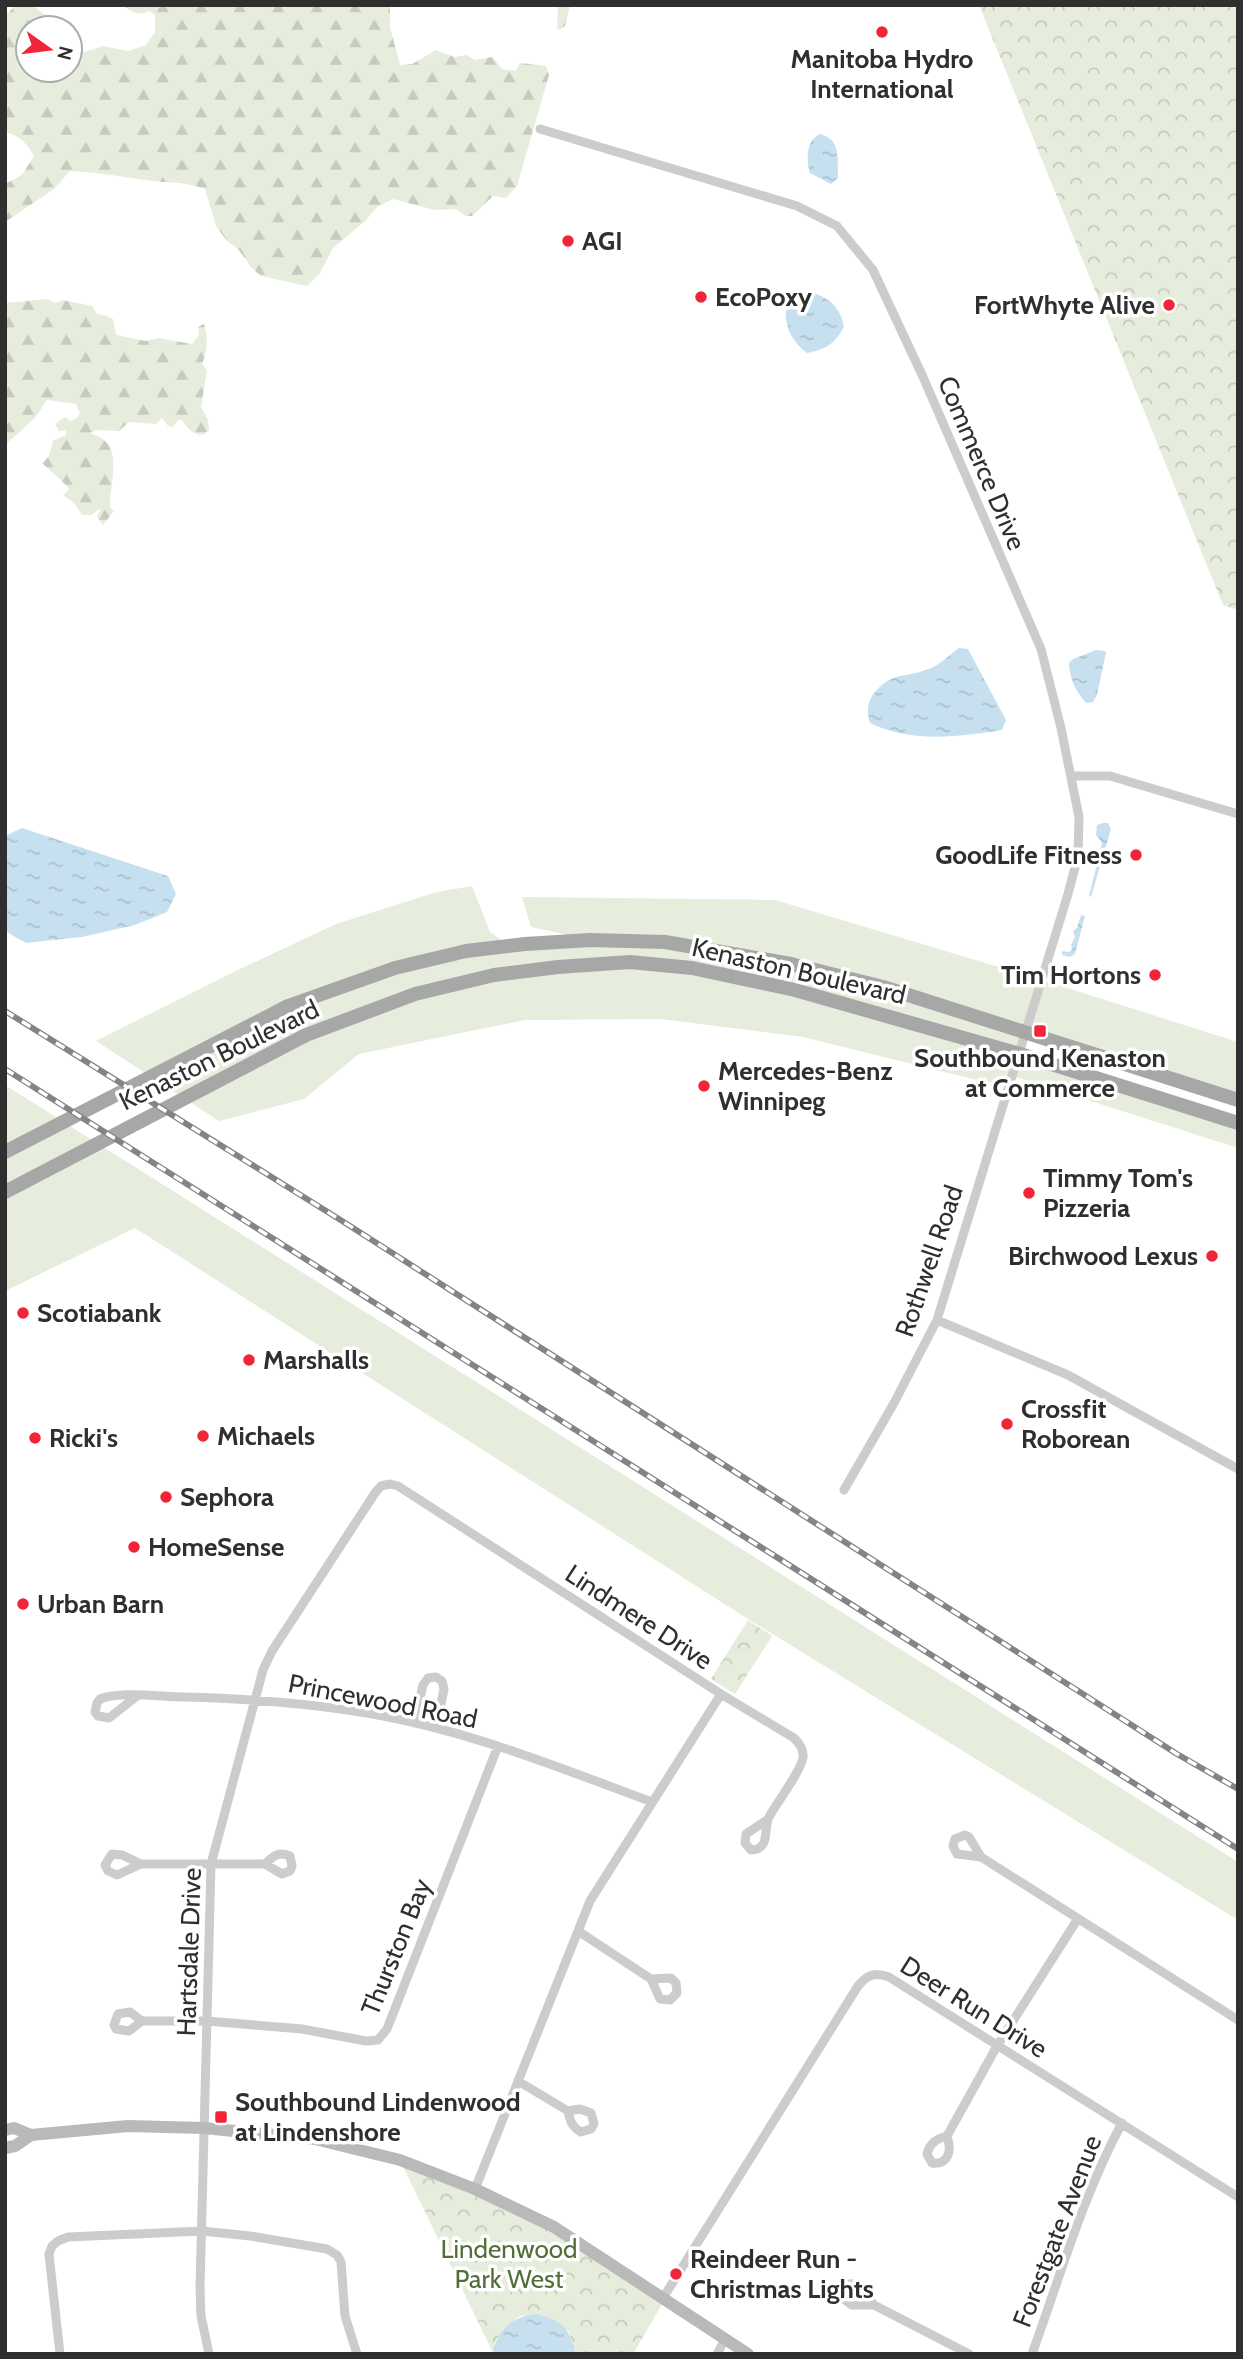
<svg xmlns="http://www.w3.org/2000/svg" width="1243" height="2359" viewBox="0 0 1243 2359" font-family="Cabin,sans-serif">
<defs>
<pattern id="forest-firs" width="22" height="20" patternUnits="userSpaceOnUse" patternTransform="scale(1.75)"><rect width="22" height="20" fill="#e6eddc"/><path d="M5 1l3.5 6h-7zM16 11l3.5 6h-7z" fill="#c6ccbd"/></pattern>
<pattern id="park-crowns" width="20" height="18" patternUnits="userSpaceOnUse" patternTransform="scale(1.75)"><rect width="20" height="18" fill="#e6eddc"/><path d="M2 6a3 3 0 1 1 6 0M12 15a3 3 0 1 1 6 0" fill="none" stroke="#c6ccbd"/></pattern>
<pattern id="water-ripples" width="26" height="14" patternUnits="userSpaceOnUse" patternTransform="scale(1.75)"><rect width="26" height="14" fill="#c7e0ef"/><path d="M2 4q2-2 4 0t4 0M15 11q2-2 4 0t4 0" fill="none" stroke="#abc0cd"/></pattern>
</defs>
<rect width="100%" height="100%" fill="#fff"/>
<path fill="#e6eddc" d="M472,886L490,932L510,946L586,939L531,927L522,897L775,900L1042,980L1238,1042V1100L1026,1034L1020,1053L1238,1124V1148L1013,1076L989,1083L803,1037L661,1019L525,1020L359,1054L304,1099L219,1121L96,1041L238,970L336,924L437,892Z
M5,1085L1238,1862V1920L748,1619L135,1228L5,1291Z"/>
<path fill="url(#forest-firs)" d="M122,5H390V27L400,65L412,64L436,50L454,57L466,55L475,60L492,57L502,69L516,71L520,63L546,66L549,75L517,186L506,198L493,196L472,216H466L456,209L435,210L393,199L377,207L366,220L333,248L320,273L307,286L261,276L252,268L238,249L227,241L216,226L205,189C188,183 180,183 163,182C131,179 102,172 70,171L54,189L5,222V184L22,175L34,156C28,144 19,135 5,132V16L14,7H35L51,20L55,28H28V70H70V49L81,53L103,46L128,51L146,45L155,32V15L149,11C138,17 132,11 122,5Z
M558,5H570L565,26L559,30L557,28Z
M48,299L55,303L63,300L92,306L97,314L104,315L113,319L116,335L145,341L159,338L192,344L199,335L198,327L204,324C208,338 208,350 202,364L207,370L201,407L208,420L209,430C198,441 188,429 182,420H178L173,427L168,426L162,418L156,424L129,422L119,431L97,430L90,433C94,435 101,437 105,441C121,455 109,488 110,507L114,511L103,525L97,517L101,508L91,515H82L75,504L63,495L69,490L67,486L42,463L49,456L53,441L66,435V431H59L55,424L65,417L70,421L77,418L80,413L76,404L47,400L35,418L5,445V303Z"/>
<path fill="url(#park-crowns)" d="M979,5H1238V610L1223,605Z
M748,1620L772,1636L735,1694L711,1679Z
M400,2160L554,2227L665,2299L633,2354H576L568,2330L523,2315C507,2323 496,2334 493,2353Z"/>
<path fill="url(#water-ripples)" d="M820,134C842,140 837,159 838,178L831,184L810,173C806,160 806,140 820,134Z
M797,291C820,290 841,304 844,327C834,345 826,349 807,353C788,339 781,318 789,296Z
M959,648L968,649L1006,720L1002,730C959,737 911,743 870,723C867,714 867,704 872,696C891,671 900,679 926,670C938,667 949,655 959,648Z
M1096,650L1105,651L1106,653L1097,695L1093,702L1087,703C1077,695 1069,677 1069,663L1073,659Z
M1103,823H1108L1111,829L1091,897L1089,896L1097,864V852L1100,851L1102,843L1096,835L1097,825Z
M22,828L168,876L176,894L167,912L135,925L82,937L26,943L5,931V836Z
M1081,915L1085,916L1075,954L1070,957L1062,955V951L1069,952L1072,949L1071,945L1075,937L1073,931L1077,928Z
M538,2314C566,2324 567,2325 576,2354H493C497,2329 514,2315 538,2314Z"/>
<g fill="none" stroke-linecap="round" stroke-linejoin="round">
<path stroke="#ccc" stroke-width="9" d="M540,129L797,206L837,226L873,270L923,377L1041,649L1061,728L1079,817L1078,856L1068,894L937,1320L894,1403L844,1490
M1071,776H1110L1238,814
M937,1320L1068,1375L1238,1469
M721,1694L794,1738C799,1743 804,1749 803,1757C802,1769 777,1803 770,1815C762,1828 772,1849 751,1850L745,1843L746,1834L767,1820
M137,1696L109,1718L98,1716L95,1712L97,1703L100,1699C119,1691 163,1697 184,1697C262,1699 340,1705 416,1723C497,1742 574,1773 652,1802
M415,1723L423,1685L428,1678L436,1677L442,1681L444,1689L436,1728
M981,1857L957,1854L953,1846L955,1839L965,1835L969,1837L981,1857L1238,2020
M141,1864L117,1875L108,1871L105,1865L112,1854L122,1855L141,1864H265L282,1874L290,1871L292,1866L290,1856C279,1851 273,1856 265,1864
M578,1931L651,1979L660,1999L670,2000L677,1993L676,1983L671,1978L651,1979
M142,2021L129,2031L116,2029L114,2025L118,2014L130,2012L142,2021H207L302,2029L366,2041L378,2040L387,2029L498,1746
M518,2081L568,2111L580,2109L591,2113L594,2124L591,2129L581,2132C572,2127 570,2121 568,2111
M947,2136C952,2150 949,2165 932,2163L927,2154C930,2143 936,2139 947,2136L997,2046L1077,1920
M663,2298L858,1986C868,1974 875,1972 889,1977L1238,2197
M874,2305L859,2284H849L843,2292L845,2300L852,2305H874L969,2354
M60,2354L49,2254L52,2246L58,2241L68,2237L202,2231L250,2236L327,2249L337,2255L341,2262L345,2316L357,2354
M209,2354L201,2316L200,2287L211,1864L263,1670L272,1651L375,1493L381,1486L390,1484L398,1486L721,1694L590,1901L475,2189
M717,2354L725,2339
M1032,2354C1060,2277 1083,2195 1122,2123"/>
<path stroke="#b9b9b9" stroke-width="12" d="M5,2130L14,2128L31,2135L128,2126L204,2128L315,2139L400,2160L475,2189L554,2227L748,2354
M5,2148L15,2146L31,2135"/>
<path stroke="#a7a7a7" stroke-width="14" d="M5,1152L288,1006L395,968L466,951L525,944L590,940L665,942L791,964L883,987L1238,1100
M5,1192L306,1035L415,994L494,975L558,967L630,962L692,968L795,990L1020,1054L1238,1123"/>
<g stroke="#848484" stroke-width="6">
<path id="rail" d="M5,1011L339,1219L1177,1754L1238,1789
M5,1069L1238,1849"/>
</g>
<use href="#rail" stroke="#fff" stroke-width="3.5" stroke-dasharray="10" stroke-linecap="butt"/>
</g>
<g fill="#f22538" stroke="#fff" stroke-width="2.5">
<circle cx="882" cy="32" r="7"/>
<circle cx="568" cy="241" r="7"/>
<circle cx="701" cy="297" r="7"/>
<circle cx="1169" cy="305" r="7"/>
<circle cx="1136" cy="855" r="7"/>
<circle cx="1155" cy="975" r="7"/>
<rect x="1033" y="1024" width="14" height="14" rx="3.5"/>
<circle cx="704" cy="1086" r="7"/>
<circle cx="1029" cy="1193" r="7"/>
<circle cx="1212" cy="1256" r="7"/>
<circle cx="23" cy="1313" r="7"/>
<circle cx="249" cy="1360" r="7"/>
<circle cx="1007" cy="1424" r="7"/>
<circle cx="203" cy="1436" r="7"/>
<circle cx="35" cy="1438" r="7"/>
<circle cx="166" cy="1497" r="7"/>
<circle cx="134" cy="1547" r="7"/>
<circle cx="23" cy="1604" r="7"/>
<rect x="214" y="2110" width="14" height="14" rx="3.5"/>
<circle cx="676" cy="2274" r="7"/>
</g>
<g text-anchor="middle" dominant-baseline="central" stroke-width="7" stroke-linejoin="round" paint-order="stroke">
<g font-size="26" font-weight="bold" fill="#2f2f2f" stroke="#fff" text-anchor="start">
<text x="882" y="59" text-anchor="middle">Manitoba Hydro<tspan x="882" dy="30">International</tspan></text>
<text x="582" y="241">AGI</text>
<text x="715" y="297">EcoPoxy</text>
<text x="1155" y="305" text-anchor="end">FortWhyte Alive</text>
<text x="1122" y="855" text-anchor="end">GoodLife Fitness</text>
<text x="1141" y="975" text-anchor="end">Tim Hortons</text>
<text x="1040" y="1058" text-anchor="middle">Southbound Kenaston<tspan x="1040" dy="30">at Commerce</tspan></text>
<text x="718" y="1071">Mercedes-Benz<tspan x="718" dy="30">Winnipeg</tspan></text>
<text x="1043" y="1178">Timmy Tom's<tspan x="1043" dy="30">Pizzeria</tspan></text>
<text x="1198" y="1256" text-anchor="end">Birchwood Lexus</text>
<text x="37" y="1313">Scotiabank</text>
<text x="263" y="1360">Marshalls</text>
<text x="1021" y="1409">Crossfit<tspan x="1021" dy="30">Roborean</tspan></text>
<text x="217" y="1436">Michaels</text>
<text x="49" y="1438">Ricki's</text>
<text x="180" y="1497">Sephora</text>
<text x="148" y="1547">HomeSense</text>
<text x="37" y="1604">Urban Barn</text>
<text x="235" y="2102">Southbound Lindenwood<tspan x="235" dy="30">at Lindenshore</tspan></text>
<text x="690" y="2259">Reindeer Run -<tspan x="690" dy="30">Christmas Lights</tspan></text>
</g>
<g font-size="26" fill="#2f2f2f" stroke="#fff">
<text transform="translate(982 463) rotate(67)">Commerce Drive</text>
<text transform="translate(799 971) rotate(13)">Kenaston Boulevard</text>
<text transform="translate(219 1055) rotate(-26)">Kenaston Boulevard</text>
<text transform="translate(929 1261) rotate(-71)">Rothwell Road</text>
<text transform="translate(639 1617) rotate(33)">Lindmere Drive</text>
<text transform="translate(383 1701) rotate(11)">Princewood Road</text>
<text transform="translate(396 1947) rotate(-68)">Thurston Bay</text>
<text transform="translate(189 1952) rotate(-88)">Hartsdale Drive</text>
<text transform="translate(974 2007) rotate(32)">Deer Run Drive</text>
<text transform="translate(1057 2231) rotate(-69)">Forestgate Avenue</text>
</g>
<g font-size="26" fill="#536f39" stroke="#fff">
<text x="509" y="2249">Lindenwood<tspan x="509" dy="30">Park West</tspan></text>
</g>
</g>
<rect width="1243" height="2359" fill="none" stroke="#2f2f2f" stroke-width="14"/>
<g transform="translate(49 49) rotate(104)"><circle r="33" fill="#ffffff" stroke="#acacac" stroke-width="2"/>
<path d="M0-5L12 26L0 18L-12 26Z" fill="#f22538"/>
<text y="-10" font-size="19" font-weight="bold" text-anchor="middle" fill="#2f2f2f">N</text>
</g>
</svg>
